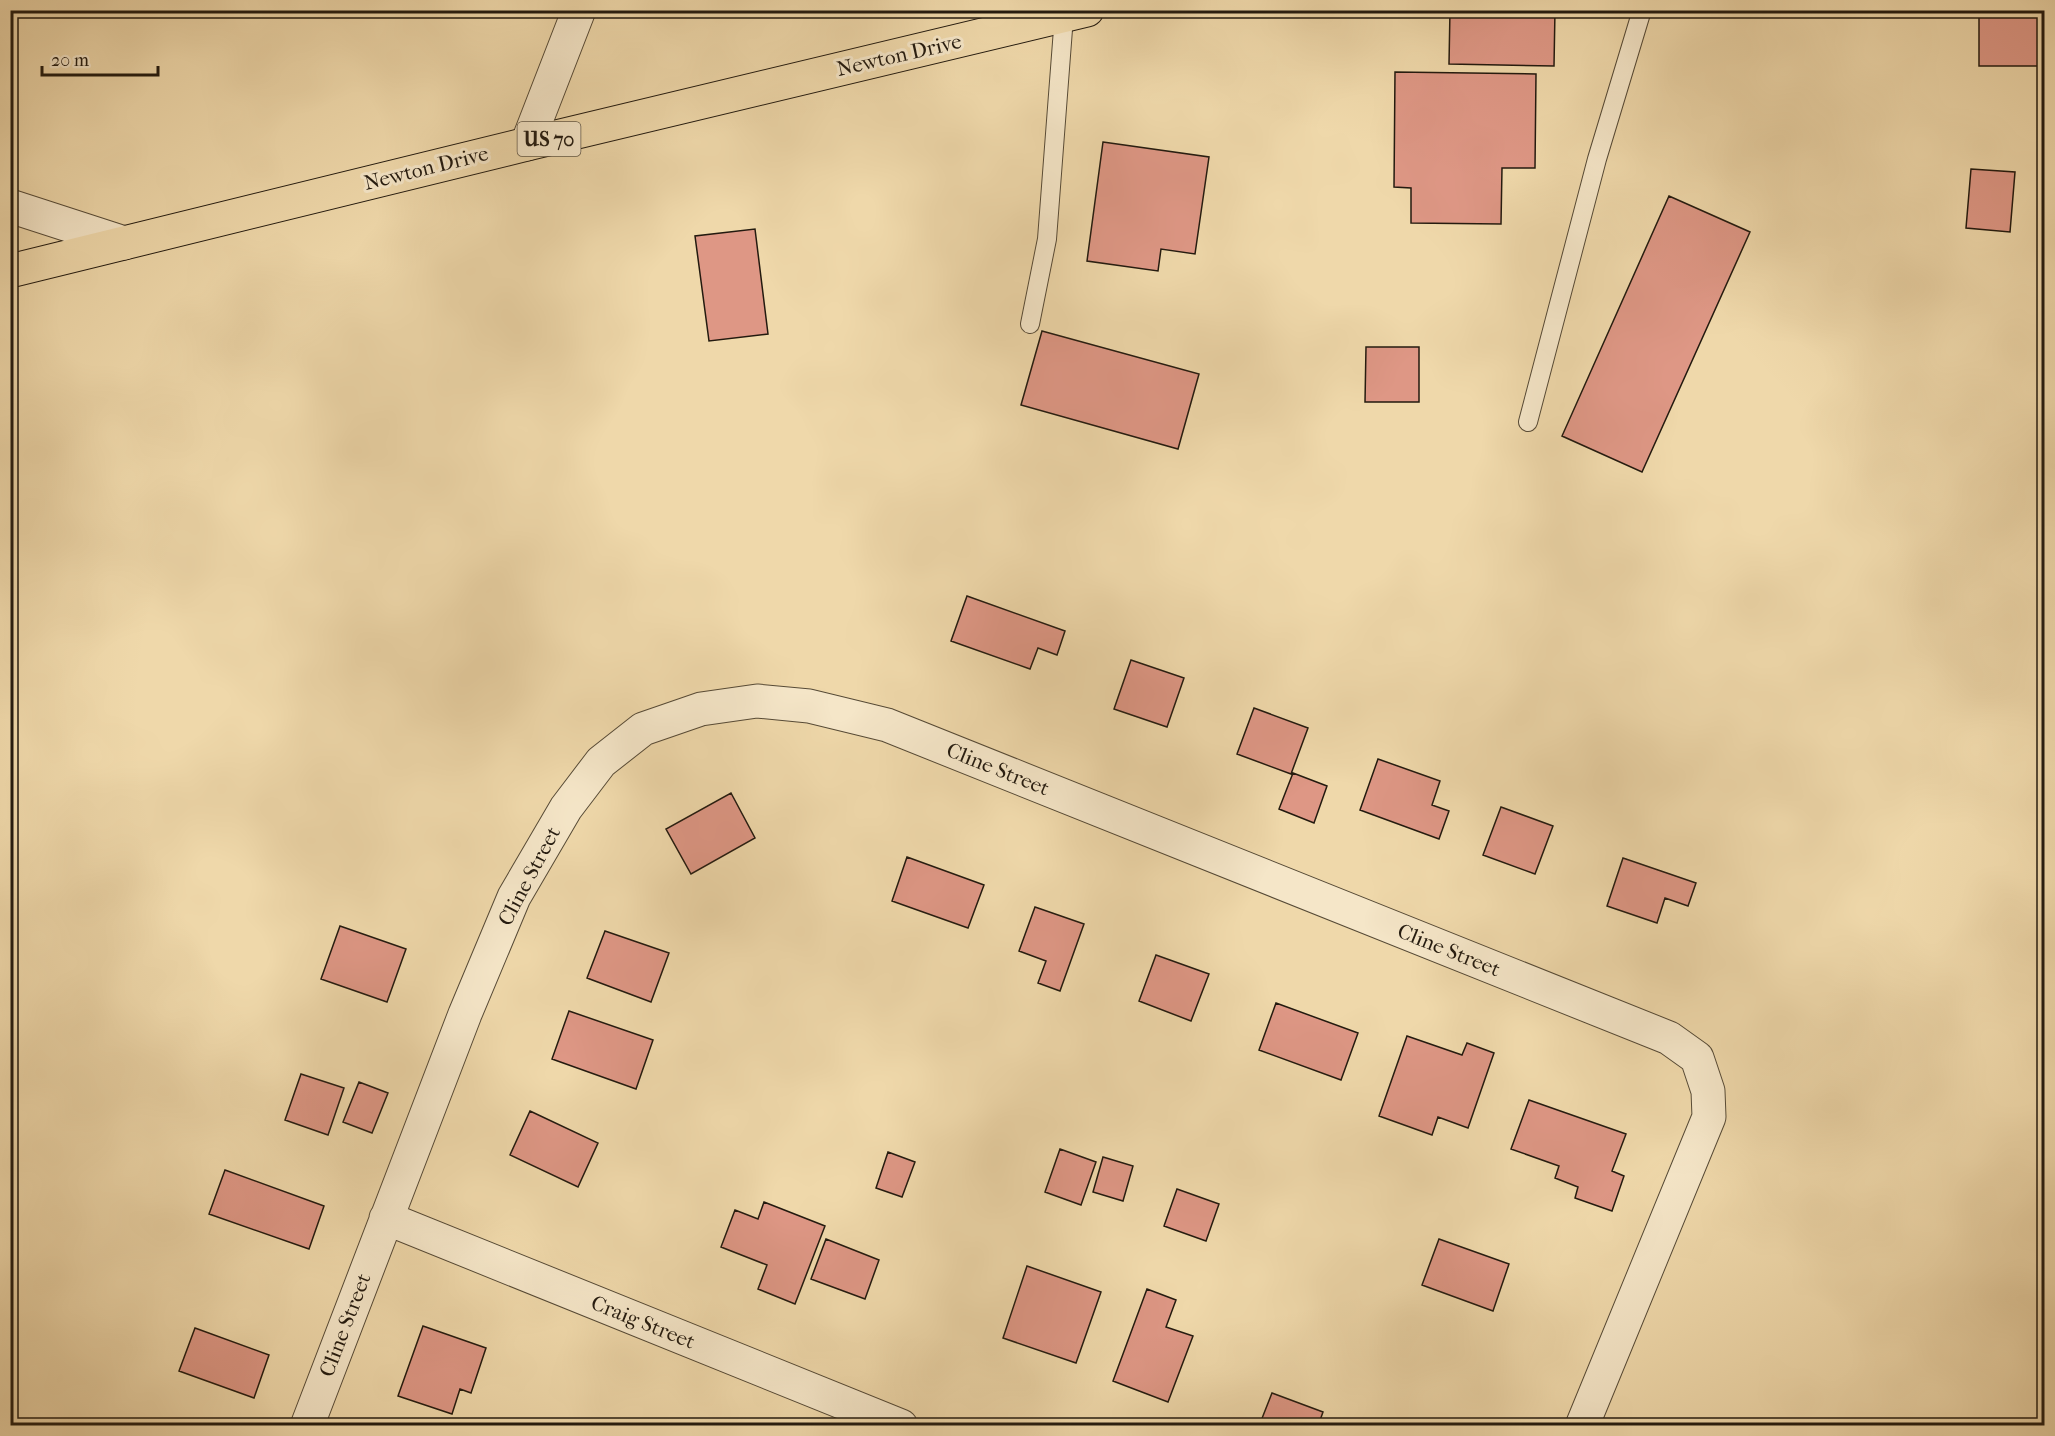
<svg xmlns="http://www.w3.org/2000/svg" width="2055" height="1436" viewBox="0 0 2055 1436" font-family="'IM FELL French Canon',serif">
<rect width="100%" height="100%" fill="#efd8aa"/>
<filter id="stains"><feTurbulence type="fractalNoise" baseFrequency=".00333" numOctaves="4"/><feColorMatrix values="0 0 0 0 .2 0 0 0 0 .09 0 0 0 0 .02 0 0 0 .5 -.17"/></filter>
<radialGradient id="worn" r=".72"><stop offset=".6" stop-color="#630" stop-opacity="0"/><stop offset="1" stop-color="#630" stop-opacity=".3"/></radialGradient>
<path fill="#de9785" stroke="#231a0f" stroke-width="1.5" d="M1450,10H1555L1554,66L1449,64Z
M1979,10H2042V66H1979Z
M1395,72L1536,74L1535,168H1502L1501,224L1411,223V188L1394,187Z
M1103,142L1209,157L1195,254L1161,249L1158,271L1087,261Z
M1971,169L2015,172L2010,232L1966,228Z
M1669,196L1750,232L1642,472L1562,436Z
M755,229L768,334L709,341L695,236Z
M1042,331L1199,374L1178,449L1021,405Z
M1366,347H1419V402H1365Z
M967,596L1065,631L1057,655L1038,648L1030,669L951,641Z
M1131,660L1184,678L1167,727L1114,709Z
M1254,708L1308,728L1291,774L1237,754Z
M1378,759L1440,781L1432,805L1449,811L1439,839L1360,810Z
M1293,773L1327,786L1314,823L1279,809Z
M731,793L755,838L691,874L666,829Z
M1501,807L1553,826L1535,874L1483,855Z
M907,857L984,885L968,928L892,901Z
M1623,858L1696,883L1688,906L1665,898L1657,923L1607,906Z
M1035,907L1084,924L1060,991L1038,983L1046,961L1019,951Z
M340,926L406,949L387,1002L321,979Z
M605,931L669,953L651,1002L587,978Z
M1156,955L1209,974L1191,1021L1139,1001Z
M1276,1003L1358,1033L1341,1080L1259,1050Z
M569,1011L653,1040L636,1089L552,1059Z
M1407,1036L1462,1055L1467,1043L1494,1053L1468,1128L1438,1117L1432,1135L1379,1116Z
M301,1074L344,1088L328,1135L285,1120Z
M359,1082L388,1093L372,1133L343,1122Z
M1529,1100L1626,1134L1612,1171L1624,1176L1612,1211L1575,1198L1578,1187L1555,1178L1559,1166L1511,1149Z
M530,1111L598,1143L578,1187L510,1155Z
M1060,1149L1096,1162L1081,1205L1045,1192Z
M888,1152L915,1162L902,1197L876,1188Z
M1103,1157L1133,1166L1123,1201L1093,1192Z
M225,1170L324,1206L309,1249L209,1214Z
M1177,1189L1219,1204L1206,1241L1164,1226Z
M764,1202L825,1226L795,1304L758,1289L767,1265L721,1247L735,1210L758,1219Z
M826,1239L879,1260L865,1299L811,1279Z
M1439,1239L1509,1264L1493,1311L1422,1285Z
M1027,1266L1101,1292L1076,1363L1003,1338Z
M1147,1289L1176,1300L1166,1327L1193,1336L1168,1402L1113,1381Z
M423,1326L486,1348L471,1393L460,1389L452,1414L398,1396Z
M195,1328L269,1355L254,1398L179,1371Z
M1272,1393L1323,1412L1318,1426H1259Z"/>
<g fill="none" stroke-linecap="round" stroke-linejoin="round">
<g stroke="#564a36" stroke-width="20">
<path id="lane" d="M1030,324L1047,239L1064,16
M1528,422L1597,159L1642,10"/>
</g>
<g stroke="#564a36" stroke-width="35">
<path id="street" d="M527,144L579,10
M10,206L124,243
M386,1218L901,1426
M307,1426L465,1014L514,897L566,808L601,762L643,729L701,709L757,701L809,706L887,725L1669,1038L1697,1058L1708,1091L1709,1117L1582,1426"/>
</g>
<g stroke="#231a0f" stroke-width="35">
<path id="primary" d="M10,271L527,144L1087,10"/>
</g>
<use href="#lane" stroke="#f5e6c8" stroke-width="18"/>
<use href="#street" stroke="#f5e6c8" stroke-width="33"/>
<use href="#primary" stroke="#efd8aa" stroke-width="33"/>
</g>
<g text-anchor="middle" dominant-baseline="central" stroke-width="6" stroke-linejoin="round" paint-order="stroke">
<rect fill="#f5e6c8" stroke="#625746" stroke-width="1.5" x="517.5" y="122" width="63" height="34" rx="4.5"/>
<g font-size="20" font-weight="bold" fill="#231a0f">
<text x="549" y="139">US 70</text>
</g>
<g font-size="21" fill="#231a0f" stroke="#f5e6c8">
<text transform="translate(899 55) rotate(-13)">Newton Drive</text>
<text transform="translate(426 168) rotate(-14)">Newton Drive</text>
<text transform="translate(998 769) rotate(22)">Cline Street</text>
<text transform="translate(529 876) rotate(-62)">Cline Street</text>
<text transform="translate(1449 950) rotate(22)">Cline Street</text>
<text transform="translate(643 1322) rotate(22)">Craig Street</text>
<text transform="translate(345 1325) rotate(-69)">Cline Street</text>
</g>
</g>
<rect width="2055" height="1436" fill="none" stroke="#efd8aa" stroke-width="36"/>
<rect x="12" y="12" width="2031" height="1412" fill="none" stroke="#231a0f" stroke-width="3"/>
<rect x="18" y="18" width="2019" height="1400" fill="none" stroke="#231a0f" stroke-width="1.5"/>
<path d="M42 66v9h116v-9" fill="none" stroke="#231a0f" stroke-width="3"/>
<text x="51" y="66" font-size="18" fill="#231a0f" stroke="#f5e6c8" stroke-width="4.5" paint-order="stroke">20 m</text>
<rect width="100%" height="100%" filter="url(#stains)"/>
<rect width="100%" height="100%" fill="url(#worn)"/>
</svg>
